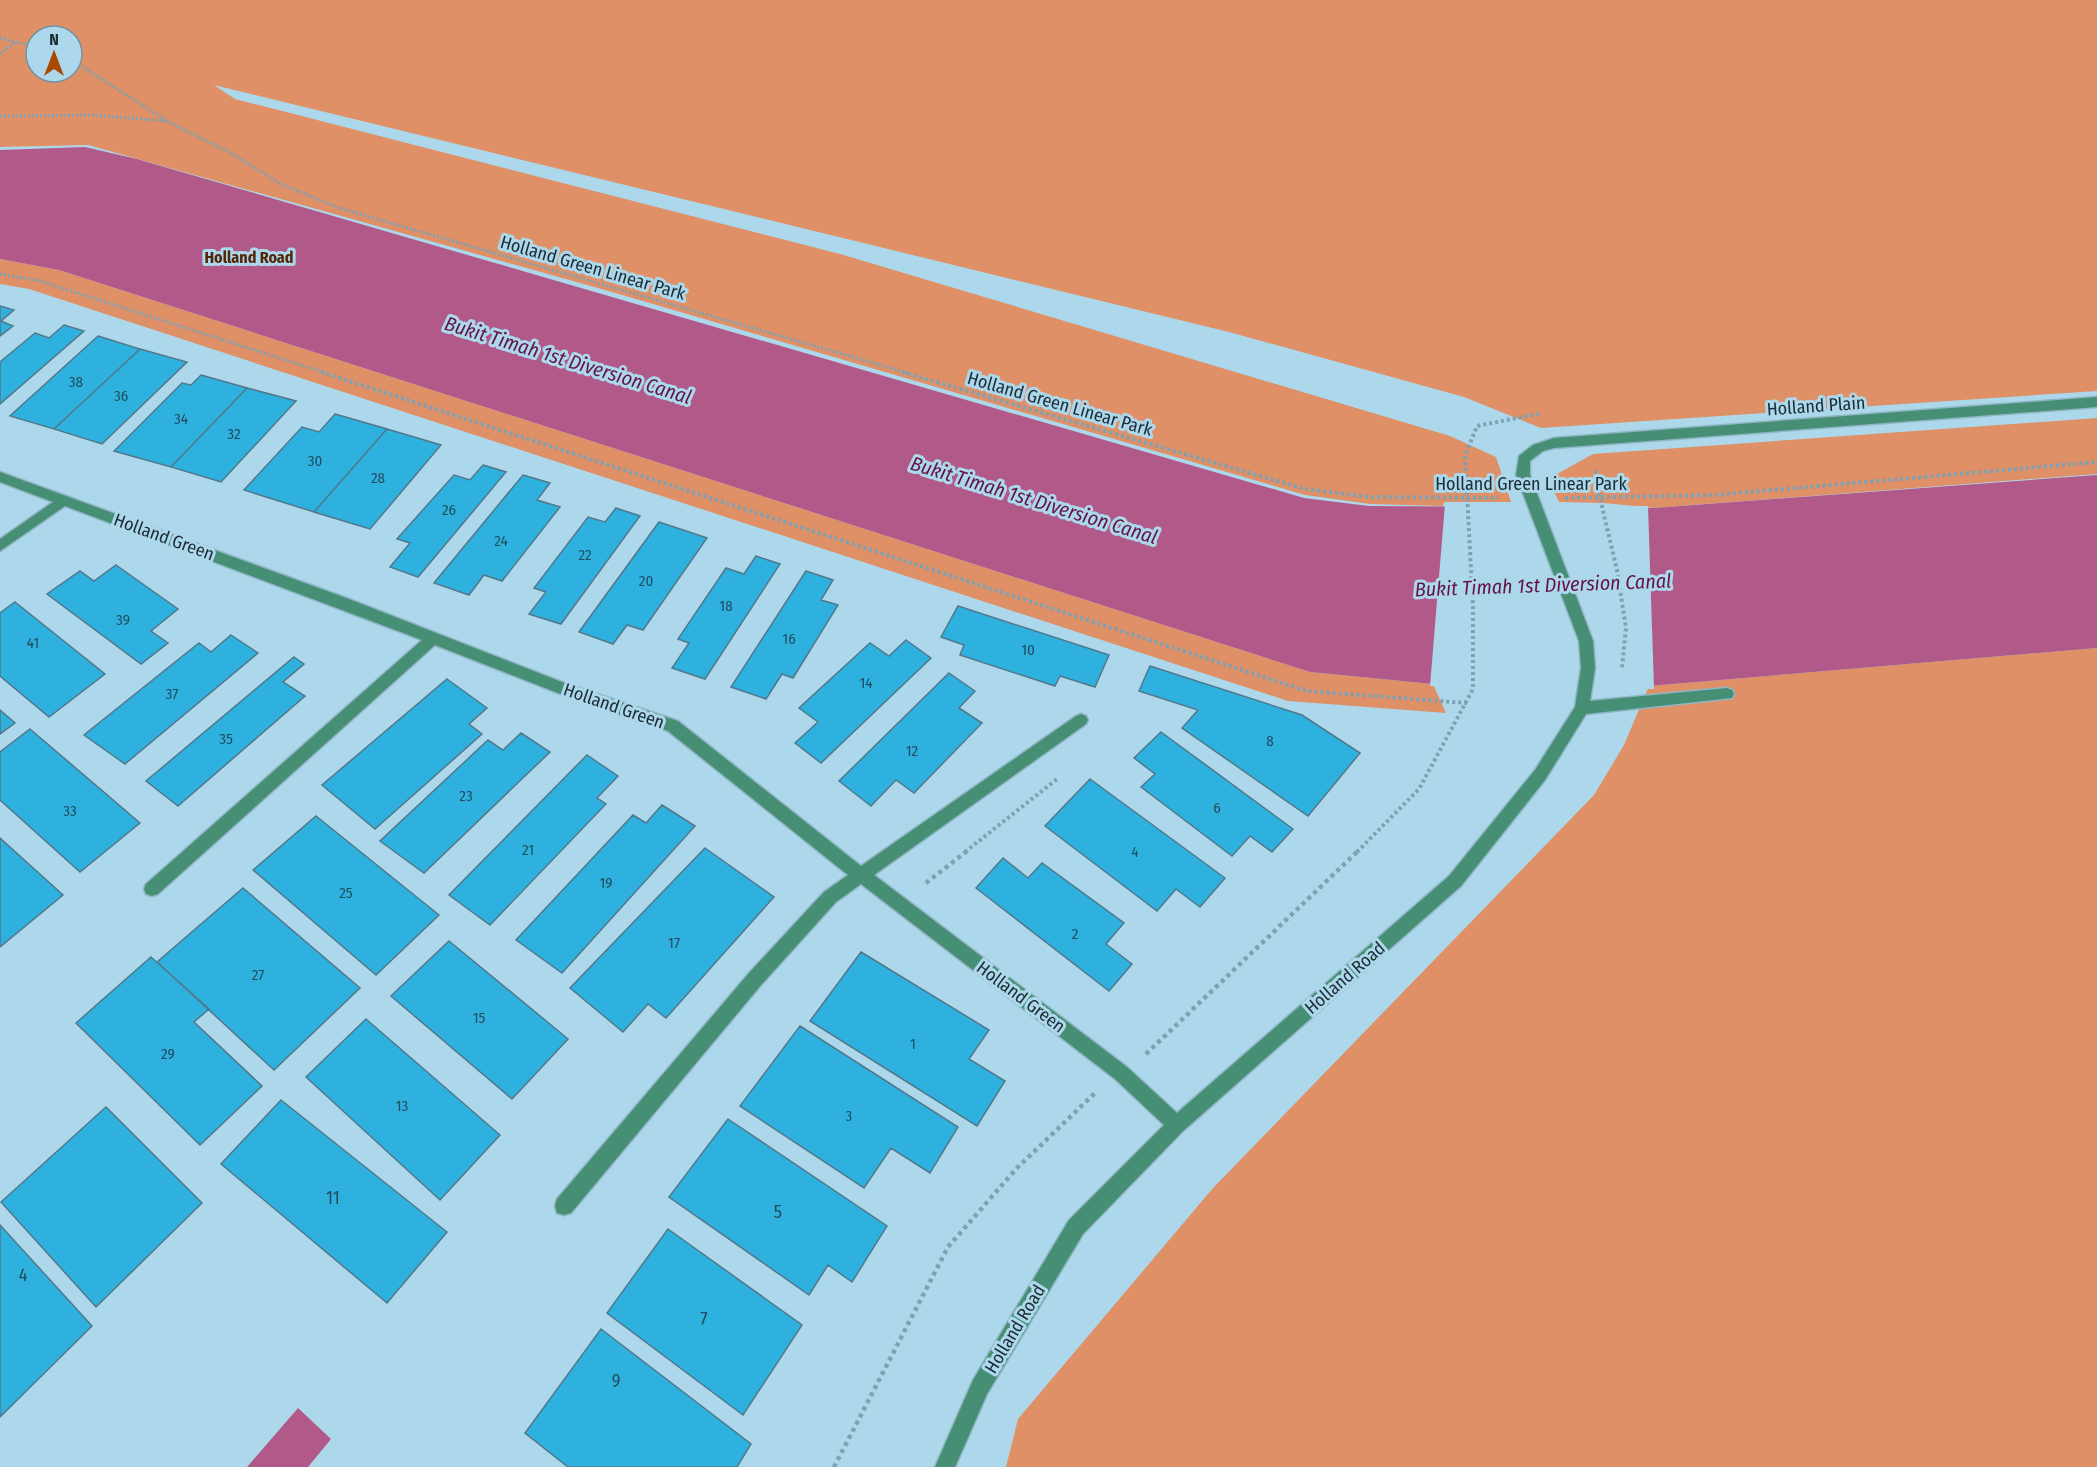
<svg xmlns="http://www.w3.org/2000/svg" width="2097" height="1467" viewBox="0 0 2097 1467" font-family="'Fira Sans Condensed',sans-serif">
<rect width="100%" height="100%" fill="#add8eb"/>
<path fill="#df9067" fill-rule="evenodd" d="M0,0H2097V391L1541,428L1464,397L1229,332L214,85L235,99L840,254L1450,436L1496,457L1511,502H1444L1443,506L1370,504L1305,495L612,292L88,145L0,147ZM36,36H72V72H36Z
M0,259L59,270L1310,672L1433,684L1446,713L1288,701L29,289L0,284Z
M2097,418V474L1654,508L1604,503L1559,502L1550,483L1557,474L1593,454Z
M2097,648V1467H1006L1018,1419L1213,1188L1594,795L1624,745L1649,686Z"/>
<path fill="#b15a89" d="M85,147L137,159L1304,498L1369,506L1654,508L2097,475V648L1649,686L1433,684L1310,672L59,270L0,259V150Z
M298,1408L331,1439L308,1467H247Z"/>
<path fill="#add8eb" d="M1445,504L1648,506L1654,689L1430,686Z"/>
<path fill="#2fb1e0" stroke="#51788a" stroke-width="1.5" d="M0,306L14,310L1,321L13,326L0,336Z
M64,325L84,331L0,404V362L35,333L49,338Z
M98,336L140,349L54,429L10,416Z
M140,349L187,362L102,444L54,429Z
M201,375L247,388L171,467L114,451L182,383L191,385Z
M247,388L296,401L221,482L171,467Z
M335,414L387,429L314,512L244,490L302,427L319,432Z
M387,429L441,445L370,529L314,512Z
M483,465L506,472L418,577L390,567L410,543L397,539L454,475L470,480Z
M523,475L550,483L537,500L560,507L502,581L484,575L469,595L434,583Z
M616,508L640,516L561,624L529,614L546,592L534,588L588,517L605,522Z
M659,522L707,538L643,630L627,625L613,644L579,632Z
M756,556L780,564L705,679L672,668L689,643L678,639L726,568L744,574Z
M116,565L178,609L151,631L168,643L141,664L47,594L80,571L94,581Z
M806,571L833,580L821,600L838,605L793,678L782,674L766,699L731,687Z
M15,602L105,674L49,717L0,676V613Z
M958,606L1109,655L1095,687L1060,676L1055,686L960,655L964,645L941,637Z
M231,635L258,653L125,764L84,735L199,643L211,652Z
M906,640L931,658L821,763L795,743L818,722L799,708L870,643L889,656Z
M294,657L304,664L283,682L305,696L178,806L146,781Z
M1150,666L1302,715L1360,753L1308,816L1182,728L1198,710L1139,691Z
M949,673L975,691L959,708L982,723L914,793L896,780L871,806L839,781Z
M447,679L487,708L469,724L482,734L375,829L322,785Z
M0,710L15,723L0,734Z
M30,729L140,823L80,872L0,800V752Z
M1161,732L1293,829L1272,852L1250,836L1232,856L1141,787L1155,774L1134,758Z
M521,733L550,752L424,873L380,841L488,740L503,750Z
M587,755L618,776L597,798L606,804L490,925L449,895Z
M1090,779L1225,878L1200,907L1176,889L1157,911L1045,826Z
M662,805L695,826L562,973L516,940L633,815L646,823Z
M316,816L439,915L376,975L253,870Z
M0,838L63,895L0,947Z
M705,848L774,897L666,1018L648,1004L623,1032L570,988Z
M1003,858L1028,878L1042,863L1124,923L1106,944L1132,964L1109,991L976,888Z
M243,888L360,988L274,1070L157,962Z
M449,941L568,1039L512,1099L391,996Z
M861,952L989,1030L969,1059L1005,1081L977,1126L810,1021Z
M151,957L209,1009L194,1022L262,1086L200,1145L76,1023Z
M366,1019L500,1135L440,1200L306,1077Z
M800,1026L958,1127L930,1173L891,1148L864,1188L740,1106Z
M281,1100L447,1232L387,1303L221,1164Z
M106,1107L202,1203L96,1307L1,1202Z
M728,1119L887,1226L852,1282L828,1265L809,1295L669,1197Z
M0,1225L92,1326L0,1417Z
M668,1229L802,1325L743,1415L607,1313Z
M601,1329L751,1444L737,1467H568L525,1433Z"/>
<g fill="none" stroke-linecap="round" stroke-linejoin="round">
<g stroke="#90b6c6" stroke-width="3">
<path id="minor" d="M2097,397V407L1554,448L1543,451L1530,461V475L1593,641L1595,668L1590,701L1727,688L1732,690L1734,694L1732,698L1586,714L1545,780L1461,886L1183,1131L1083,1234L987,1394L955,1467H935L973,1380L1069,1220L1164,1125L1115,1079L861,884L836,902L761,985L571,1213L564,1215L557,1213L555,1206L557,1199L749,973L824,892L848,875L668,731L558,693L435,645L158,894L152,896L146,894L144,889L146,884L422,640L65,506L0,551V539L53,502L0,482V472L349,599L567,684L678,721L861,866L1076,716L1081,714L1086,716L1088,720L1086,724L874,875L1127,1067L1177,1113L1449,876L1535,770L1575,707L1581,668L1579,641L1516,475L1519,456L1533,445L1554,438Z"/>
</g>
<path stroke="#7fa1b1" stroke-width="3" stroke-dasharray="2 2" stroke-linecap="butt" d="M0,38L36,47
M0,54L15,42
M72,60L167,121L231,153L281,184L339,208L908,373
M0,116L92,115L167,121
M0,274L40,281L326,373"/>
<path stroke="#7fa1b1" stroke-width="4" stroke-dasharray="3 3" stroke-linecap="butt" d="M321,372L1307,691L1467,703
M902,372L1305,489L1370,497L1498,498
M1597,472L1594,473L1617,570L1626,628L1622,668
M1565,498L1714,495L2097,462
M965,852L1057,779
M1357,852L1419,789L1473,689V607L1465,456L1477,426L1542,413"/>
<path stroke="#7fa1b1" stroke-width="4.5" stroke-dasharray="4 4" stroke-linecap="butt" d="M926,883L967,851
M1146,1054L1358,851
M834,1467L948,1247L1016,1169L1095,1093"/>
<use href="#minor" fill="#468f75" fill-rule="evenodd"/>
</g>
<g text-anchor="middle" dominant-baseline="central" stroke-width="6" stroke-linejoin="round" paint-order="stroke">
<g font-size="15" fill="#214d5f">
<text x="76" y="382">38</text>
<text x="121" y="396">36</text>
<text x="181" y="419">34</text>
<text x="234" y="434">32</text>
<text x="315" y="461">30</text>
<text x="378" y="478">28</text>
<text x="449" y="510">26</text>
<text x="501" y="541">24</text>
<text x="585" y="555">22</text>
<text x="646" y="581">20</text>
<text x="726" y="606">18</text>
<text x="123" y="620">39</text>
<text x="789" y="639">16</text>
<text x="33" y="643">41</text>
<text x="1028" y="650">10</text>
<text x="866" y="683">14</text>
<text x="172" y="694">37</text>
<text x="226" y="739">35</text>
<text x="1270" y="741">8</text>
<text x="912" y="751">12</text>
<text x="466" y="796">23</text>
<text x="1217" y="808">6</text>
<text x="70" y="811">33</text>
<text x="528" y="850">21</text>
<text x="1135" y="852">4</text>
<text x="606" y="883">19</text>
<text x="346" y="893">25</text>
<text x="1075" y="934">2</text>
<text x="674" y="943">17</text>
<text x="258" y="975">27</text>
<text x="479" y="1018">15</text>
<text x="913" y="1044">1</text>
<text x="168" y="1054">29</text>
<text x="402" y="1106">13</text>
<text x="849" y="1116">3</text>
</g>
<g font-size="16" font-weight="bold" fill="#532407" stroke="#add8eb">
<text x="249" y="257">Holland Road</text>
</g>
<g font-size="18" fill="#1c2c34" stroke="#add8eb">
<text transform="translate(593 268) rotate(16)">Holland Green Linear Park</text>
<text transform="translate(1060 404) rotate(16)">Holland Green Linear Park</text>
<text transform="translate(1816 406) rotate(-4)">Holland Plain</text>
<text x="1531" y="484">Holland Green Linear Park</text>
<text transform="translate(164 537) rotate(20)">Holland Green</text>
<text transform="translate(614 706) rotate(19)">Holland Green</text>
<text transform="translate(1345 978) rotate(-41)">Holland Road</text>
<text transform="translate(1021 997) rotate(37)">Holland Green</text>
<text transform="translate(1015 1329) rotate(-59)">Holland Road</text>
</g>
<g font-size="18" fill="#214d5f">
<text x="333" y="1198">11</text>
<text x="778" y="1212">5</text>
<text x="23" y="1275">4</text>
<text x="704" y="1319">7</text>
<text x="616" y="1381">9</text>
</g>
<g font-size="20" font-style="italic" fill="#641345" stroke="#add8eb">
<text transform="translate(568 360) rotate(17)">Bukit Timah 1st Diversion Canal</text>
<text transform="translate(1034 500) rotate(17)">Bukit Timah 1st Diversion Canal</text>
<text transform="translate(1543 585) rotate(-2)">Bukit Timah 1st Diversion Canal</text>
</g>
</g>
<g transform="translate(54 54)"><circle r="28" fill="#add8eb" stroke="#7393a2" stroke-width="1.5"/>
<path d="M0-4.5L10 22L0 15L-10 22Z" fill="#a94900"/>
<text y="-9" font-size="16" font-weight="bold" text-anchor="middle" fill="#1c2c34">N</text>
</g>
</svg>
